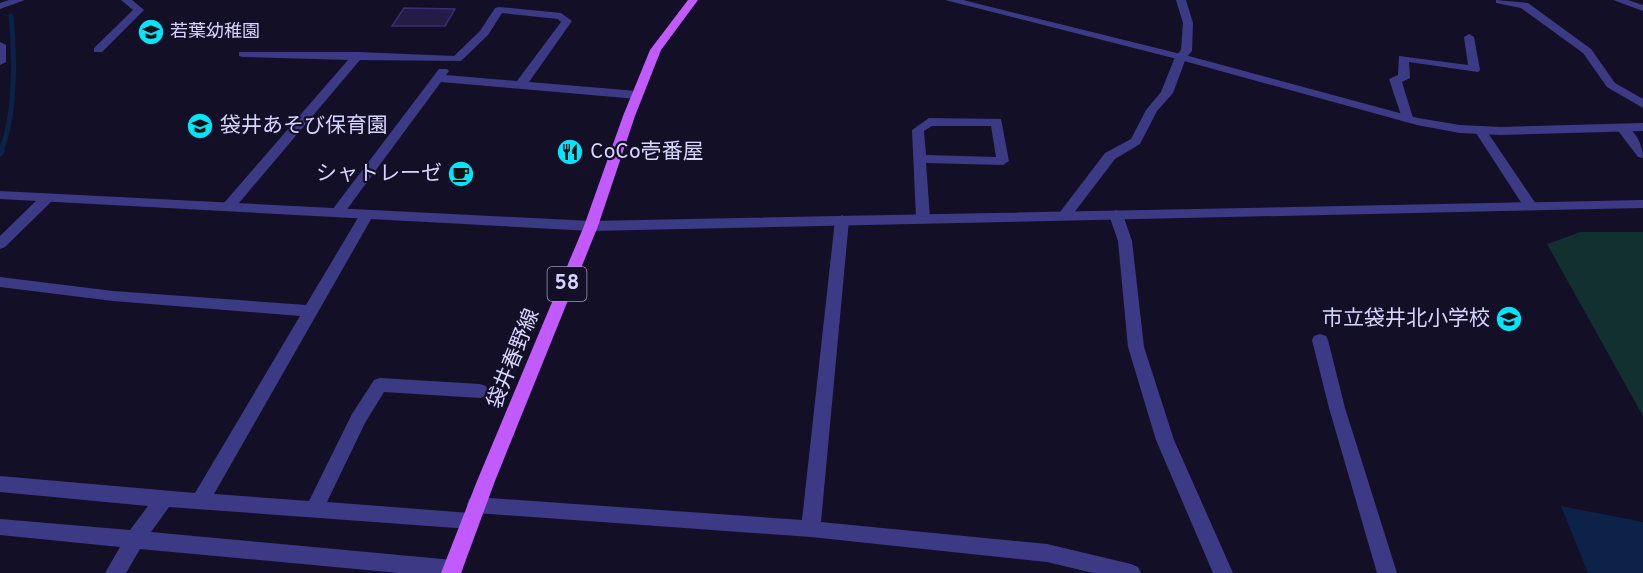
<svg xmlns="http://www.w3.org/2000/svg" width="1643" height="573" viewBox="0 0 1643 573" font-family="Overpass,'Noto Sans JP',sans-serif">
<rect width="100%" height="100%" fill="#130f26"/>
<path fill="#12302f" d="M1581,232H1643V416L1547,244Z"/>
<path fill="#0c2248" d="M1561,506L1643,522V573H1588Z"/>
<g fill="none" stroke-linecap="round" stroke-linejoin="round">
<path stroke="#0c2248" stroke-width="5" d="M0,152C16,120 15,52 11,16"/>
<path stroke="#0c2248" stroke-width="7" d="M0,153L1,151"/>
</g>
<path fill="#241b47" stroke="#3b2d73" stroke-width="1.5" d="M404,8L455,9L445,26H392Z"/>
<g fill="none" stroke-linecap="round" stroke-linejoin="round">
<path fill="#3d3a85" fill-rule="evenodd" d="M121,0H132L144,10L102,52H94V48L133,10Z
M1176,0H1186L1193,23L1192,51L1186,58L1173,93L1157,111L1140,144L1115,159L1070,218H1060L1058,215L1060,212L1105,153L1131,139L1146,110L1161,92L1175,57L1181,50L1183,23Z
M1496,0L1528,3L1591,49L1615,83L1643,99V108L1607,87L1583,53L1521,8L1496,3Z
M1613,0H1628L1643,5V11Z
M499,7L561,13L572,21L529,82L637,91L643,95L637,99L441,82L342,216H332L330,213L332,210L439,69H447L449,71L446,75L517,81L561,22L558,19L502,13L488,35L461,61L360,60L233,210H223L221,207L223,204L348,60L243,57L239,56V52H358L454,56L480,31L495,8Z
M1469,34L1474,37L1480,70L1478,72L1409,62L1410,78L1402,82L1413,118L1407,122L1403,121L1389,79L1398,75L1399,56L1468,65L1464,37Z
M0,42L6,45V62L0,65Z
M929,118L1001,119L1009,161L1003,165L926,163L930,218L923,223L916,218L912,130ZM932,126H991L996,157L926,155L924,131Z
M1622,124C1635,129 1643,145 1643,158L1638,157L1616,128Z
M1480,126L1484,127L1536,204L1538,207L1536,210H1526L1474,130Z
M47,194L52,195L54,198L52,201L5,247L0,249V236L42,195Z
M367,210L374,214L214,494L309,501L352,414L374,380L380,378L480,384L486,386L488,391L486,396L480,398L384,392L365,423L327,502L470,513L477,515L479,521L477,527L470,529L169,507L151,532L453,560L460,563L463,569L461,573H399L140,549L126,573H105L120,547L0,535V519L130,530L148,506L0,492V476L195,493L300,316L113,301L0,287V277L113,291L306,305L362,211Z
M1116,210L1123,215L1132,241L1144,347L1174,440L1233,573H1213L1156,440L1128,347L1118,241L1109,215Z
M842,215L849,220L821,522L1047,544L1131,564L1138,567L1141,573H1093L1047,562L811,537L476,513L469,511L467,505L469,499L476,497L802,520L835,220Z
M1320,334L1326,336L1328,340L1345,408L1397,573H1377L1329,408L1312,340L1314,336Z"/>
<path fill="#3d3a85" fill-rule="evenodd" d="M9,0H25L0,9V3Z
M945,0H963L1185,55L1418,118L1460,125L1501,127L1643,123V131L1501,135L1460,133L1417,125L1177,59Z
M0,191L591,221L1643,200V208L591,231L0,199Z"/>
<path fill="#c25bff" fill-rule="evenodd" d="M688,0H698L661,50L635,116L598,226L495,481L461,573H441L477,481L584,226L623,116L650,50Z"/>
</g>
<defs>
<g id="school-disc" transform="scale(1.35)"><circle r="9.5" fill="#00e5ff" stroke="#130f26"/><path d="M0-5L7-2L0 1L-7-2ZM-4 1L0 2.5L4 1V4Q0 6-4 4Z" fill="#111"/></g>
<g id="restaurant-disc" transform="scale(1.35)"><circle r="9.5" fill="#00e5ff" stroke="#130f26"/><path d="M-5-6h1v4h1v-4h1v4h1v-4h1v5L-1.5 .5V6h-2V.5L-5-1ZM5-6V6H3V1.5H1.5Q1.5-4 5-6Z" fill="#111"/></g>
<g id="cafe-disc" transform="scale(1.35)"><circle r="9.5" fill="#00e5ff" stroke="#130f26"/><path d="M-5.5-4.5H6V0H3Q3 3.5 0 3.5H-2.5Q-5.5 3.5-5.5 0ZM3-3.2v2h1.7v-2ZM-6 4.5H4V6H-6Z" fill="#111"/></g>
</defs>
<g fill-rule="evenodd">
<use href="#school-disc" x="151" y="32"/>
<use href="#school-disc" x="200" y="126"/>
<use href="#restaurant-disc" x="570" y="152"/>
<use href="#cafe-disc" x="461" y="174"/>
<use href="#school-disc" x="1509" y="319"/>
</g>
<g text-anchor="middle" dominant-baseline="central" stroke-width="4.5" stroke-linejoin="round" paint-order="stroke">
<g font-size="18" fill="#d9d4ff" stroke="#130f26" text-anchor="start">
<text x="170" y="32">若葉幼稚園</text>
</g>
<rect fill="#130f26" stroke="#9e99be" stroke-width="1.5" x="547.5" y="267" width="39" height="34" rx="4.5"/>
<g font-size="20" font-weight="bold" fill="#d9d4ff">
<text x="567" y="284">58</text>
</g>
<g font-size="21" fill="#d9d4ff" stroke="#130f26" text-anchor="start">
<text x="220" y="126">袋井あそび保育園</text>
<text x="590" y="152">CoCo壱番屋</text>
<text x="442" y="174" text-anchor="end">シャトレーゼ</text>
<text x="1490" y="319" text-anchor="end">市立袋井北小学校</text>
</g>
<g font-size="21" fill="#d9d4ff" stroke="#130f26">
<text transform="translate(514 359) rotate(-68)">袋井春野線</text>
</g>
</g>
</svg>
